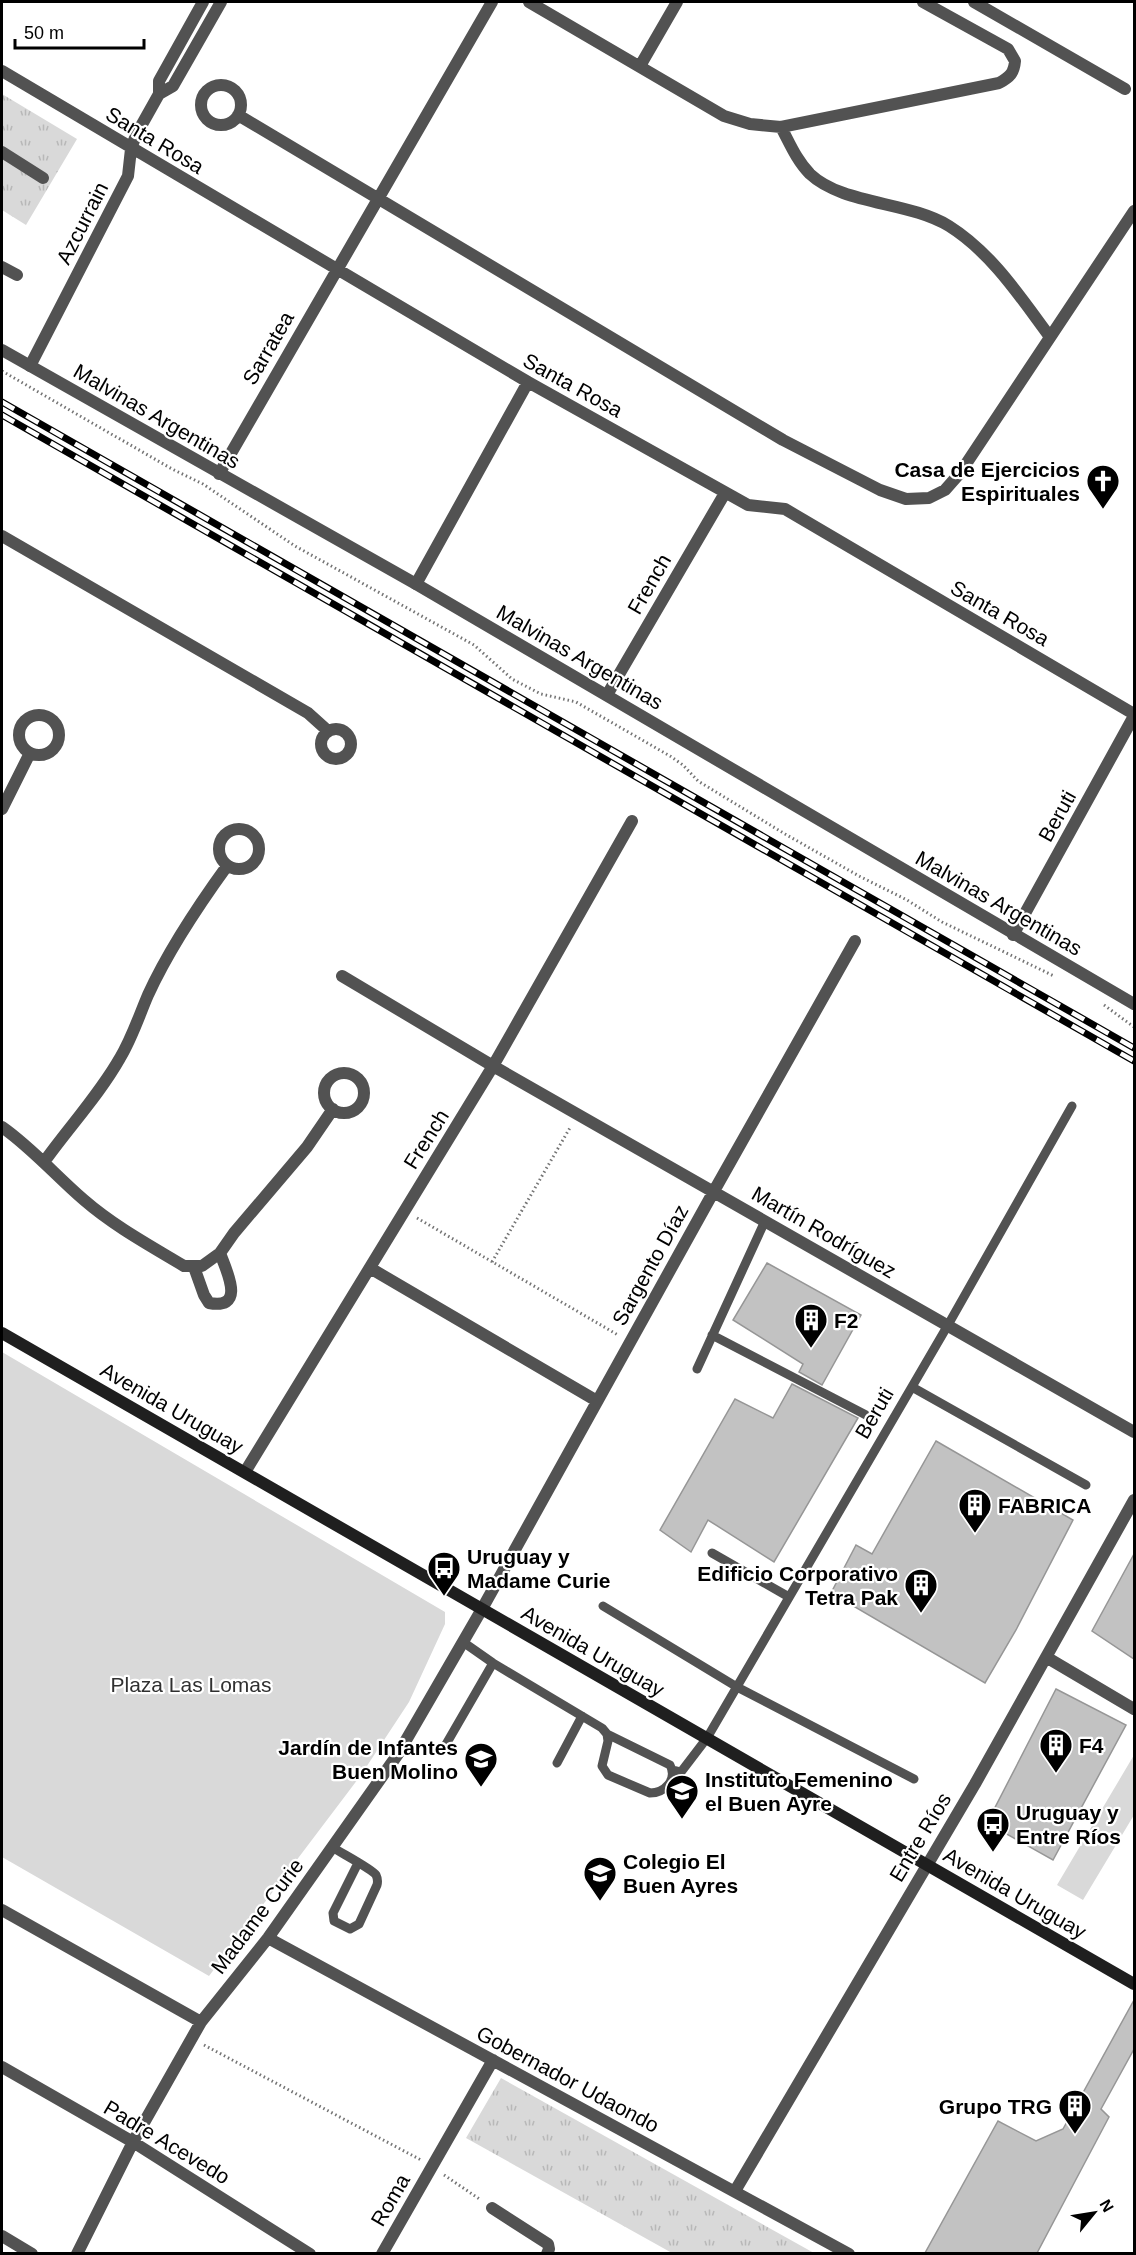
<svg xmlns="http://www.w3.org/2000/svg" width="1136" height="2255" viewBox="0 0 1136 2255" font-family="Arial,sans-serif">
<defs>
<pattern id="grass-tufts" width="24" height="20" patternUnits="userSpaceOnUse" patternTransform="scale(1.5)"><rect width="24" height="20" fill="#d9d9d9"/><path d="M3 7l-1-3M5 7V3M7 7l1-3M15 17l-1-3M17 17v-4M19 17l1-3" fill="none" stroke="#b8b8b8"/></pattern>
</defs>
<rect width="100%" height="100%" fill="#fff"/>
<path fill="url(#grass-tufts)" d="M2,94L77,139L26,225L2,210Z
M501,2078L814,2253H672L466,2138Z"/>
<path fill="#d9d9d9" d="M2,1352L445,1612V1624L409,1702L361,1775L209,1976L2,1857Z
M1134,1755V1815L1083,1900L1057,1885Z"/>
<path fill="#c2c2c2" stroke="#969696" stroke-width="1.5" d="M767,1263L861,1315L822,1385L799,1372L803,1364L733,1320Z
M792,1384L858,1418L774,1562L708,1520L691,1552L660,1530L735,1399L773,1418Z
M936,1441L1073,1520L1016,1630L985,1683L831,1593L856,1545L872,1554Z
M1134,1554V1659L1092,1631Z
M1056,1689L1126,1725L1053,1860L987,1823Z
M1134,2000V2049L1101,2109L1109,2117L1037,2253H925L998,2121L1036,2141L1063,2129Z"/>
<g fill="none" stroke-linecap="round" stroke-linejoin="round">
<path stroke="#747474" stroke-width="3" stroke-dasharray="1.5 3" stroke-linecap="butt" d="M2,371L172,469L203,484L295,546L474,645L512,679L541,694L576,702L670,756L683,765L698,781L785,834L859,876L907,900L942,922L1054,976
M1104,1005L1134,1027
M417,1218L618,1335
M492,1262L571,1126
M204,2045L421,2160
M444,2175L481,2200"/>
<path stroke="#525252" stroke-width="9" d="M712,1335L866,1415
M697,1369L765,1221
M912,1387L1086,1485
M712,1553L789,1597
M603,1606L737,1687L914,1779
M463,1642L493,1663L602,1728L607,1734L670,1765C678,1780 664,1793 650,1793L608,1775L602,1766L608,1741L607,1734
M445,1746L493,1663
M557,1763L582,1716
M673,1770L681,1772L707,1738L948,1325L1072,1106
M332,1847C341,1853 372,1869 376,1875C378,1879 378,1881 377,1885L359,1924L350,1929L334,1921L333,1913L358,1863"/>
<path stroke="#525252" stroke-width="12" d="M203,2L159,81V94L173,86L221,2
M529,2L724,116L750,124L781,127L999,83C1010,77 1014,73 1015,61L1008,49L923,2
M974,2L1125,89
M640,66L677,2
M2,71L528,382L748,505L785,509L1134,714
M201 105a20 20 0 1 1 40 0a20 20 0 1 1-40 0Z
M238,115L783,440L880,490L906,499L929,498L945,490L960,473L1134,211
M781,127C790,144 797,161 810,174C843,205 908,201 949,226C992,253 1021,298 1050,337
M2,152L43,178
M2,267L17,275
M30,366L128,176L131,149L136,135L159,94
M219,474L492,2
M2,536L308,713L328,731
M416,584L528,382
M607,695L725,493
M19 735a20 20 0 1 1 40 0a20 20 0 1 1-40 0Z
M321 744a15 15 0 1 1 30 0a15 15 0 1 1-30 0Z
M2,809L30,753
M219 849a20 20 0 1 1 40 0a20 20 0 1 1-40 0Z
M1013,935L1134,716
M342,976L493,1066L1134,1432
M324 1093a20 20 0 1 1 40 0a20 20 0 1 1-40 0Z
M2,1127C32,1148 56,1176 84,1200C114,1226 149,1245 184,1266H202L220,1253L234,1233L307,1147L333,1109
M44,1162C69,1127 99,1095 120,1058C132,1038 139,1016 148,995C169,949 198,906 227,866
M194,1267L204,1295L209,1303C247,1310 226,1270 220,1253
M370,1268L597,1401
M245,1472L493,1066L632,821
M1046,1657L1134,1709
M2,1910L201,2022
M268,1938L849,2254
M2,2067L133,2142L310,2254
M735,2191L975,1784L1134,1500
M492,2208L548,2244L549,2249L547,2254
M2,2236L32,2254
M77,2254L133,2142L201,2022L268,1938L398,1754L482,1609L714,1191L855,941
M382,2254L493,2060"/>
<path stroke="#525252" stroke-width="12" d="M2,350L416,584L1134,1004"/>
<path stroke="#1f1f1f" stroke-width="12" d="M2,1333L1134,1984"/>
<g stroke="#000" stroke-width="7">
<path id="rail" d="M2,402L1134,1048
M2,415L1134,1061"/>
</g>
<use href="#rail" stroke="#fff" stroke-width="4.5" stroke-dasharray="14" stroke-linecap="butt"/>
</g>
<defs>
<g id="church-pin" transform="scale(1.725)"><path d="M0 17L-7.5 6A9.5 9.5 0 1 1 7.5 6Z" fill="#000" stroke="#fff"/><path d="M-1.2-6h2.4v3.5h3.3v2.4h-3.3V6h-2.4V-.1h-3.3v-2.4h3.3Z" fill="#fff"/></g>
<g id="building-pin" transform="scale(1.725)"><path d="M0 17L-7.5 6A9.5 9.5 0 1 1 7.5 6Z" fill="#000" stroke="#fff"/><path d="M-4-6H4V6H1V3H-1V6H-4ZM-2.5-4.3h1.7v1.8h-1.7ZM.8-4.3h1.7v1.8H.8ZM-2.5-1h1.7V.8h-1.7ZM.8-1h1.7V.8H.8Z" fill="#fff"/></g>
<g id="bus-pin" transform="scale(1.725)"><path d="M0 17L-7.5 6A9.5 9.5 0 1 1 7.5 6Z" fill="#000" stroke="#fff"/><path d="M-5-6H5V4H4V6H2V4H-2V6H-4V4H-5ZM-3.5-4V0h7V-4ZM-3.5 1.2v1.5H-2V1.2ZM2 1.2v1.5H3.5V1.2Z" fill="#fff"/></g>
<g id="school-pin" transform="scale(1.725)"><path d="M0 17L-7.5 6A9.5 9.5 0 1 1 7.5 6Z" fill="#000" stroke="#fff"/><path d="M0-5L7-2L0 1L-7-2ZM-4 1L0 2.5L4 1V4Q0 6-4 4Z" fill="#fff"/></g>
</defs>
<g fill-rule="evenodd">
<use href="#church-pin" x="1103" y="481"/>
<use href="#building-pin" x="811" y="1320"/>
<use href="#building-pin" x="975" y="1505"/>
<use href="#bus-pin" x="444" y="1568"/>
<use href="#building-pin" x="921" y="1585"/>
<use href="#building-pin" x="1056" y="1745"/>
<use href="#school-pin" x="481" y="1759"/>
<use href="#school-pin" x="682" y="1791"/>
<use href="#bus-pin" x="993" y="1824"/>
<use href="#school-pin" x="600" y="1873"/>
<use href="#building-pin" x="1075" y="2106"/>
</g>
<g text-anchor="middle" dominant-baseline="central" stroke-width="4.5" stroke-linejoin="round" paint-order="stroke">
<g font-size="21" fill="#000" stroke="#fff">
<text transform="translate(155 140) rotate(31)">Santa Rosa</text>
<text transform="translate(82 223) rotate(-63)">Azcurrain</text>
<text transform="translate(268 348) rotate(-60)">Sarratea</text>
<text transform="translate(573 385) rotate(29)">Santa Rosa</text>
<text transform="translate(157 416) rotate(30)">Malvinas Argentinas</text>
<text transform="translate(649 584) rotate(-60)">French</text>
<text transform="translate(1000 613) rotate(30)">Santa Rosa</text>
<text transform="translate(580 657) rotate(30)">Malvinas Argentinas</text>
<text transform="translate(1057 816) rotate(-61)">Beruti</text>
<text transform="translate(999 903) rotate(30)">Malvinas Argentinas</text>
<text transform="translate(426 1139) rotate(-58)">French</text>
<text transform="translate(824 1232) rotate(30)">Martín Rodríguez</text>
<text transform="translate(650 1265) rotate(-61)">Sargento Díaz</text>
<text transform="translate(172 1408) rotate(30)">Avenida Uruguay</text>
<text transform="translate(874 1413) rotate(-60)">Beruti</text>
<text transform="translate(593 1651) rotate(30)">Avenida Uruguay</text>
<text transform="translate(920 1837) rotate(-59)">Entre Ríos</text>
<text transform="translate(1015 1893) rotate(30)">Avenida Uruguay</text>
<text transform="translate(257 1916) rotate(-53)">Madame Curie</text>
<text transform="translate(568 2079) rotate(28)">Gobernador Udaondo</text>
<text transform="translate(167 2142) rotate(31)">Padre Acevedo</text>
<text transform="translate(390 2200) rotate(-60)">Roma</text>
</g>
<g font-size="21" font-weight="bold" fill="#000" stroke="#fff" text-anchor="start">
<text x="1080" y="469" text-anchor="end">Casa de Ejercicios<tspan x="1080" dy="24">Espirituales</tspan></text>
<text x="834" y="1320">F2</text>
<text x="998" y="1505">FABRICA</text>
<text x="467" y="1556">Uruguay y<tspan x="467" dy="24">Madame Curie</tspan></text>
<text x="898" y="1573" text-anchor="end">Edificio Corporativo<tspan x="898" dy="24">Tetra Pak</tspan></text>
<text x="1079" y="1745">F4</text>
<text x="458" y="1747" text-anchor="end">Jardín de Infantes<tspan x="458" dy="24">Buen Molino</tspan></text>
<text x="705" y="1779">Instituto Femenino<tspan x="705" dy="24">el Buen Ayre</tspan></text>
<text x="1016" y="1812">Uruguay y<tspan x="1016" dy="24">Entre Ríos</tspan></text>
<text x="623" y="1861">Colegio El<tspan x="623" dy="24">Buen Ayres</tspan></text>
<text x="1052" y="2106" text-anchor="end">Grupo TRG</text>
</g>
<g font-size="21" fill="#303030" stroke="#fff">
<text x="191" y="1684">Plaza Las Lomas</text>
</g>
</g>
<rect width="1136" height="2255" fill="none" stroke="#000000" stroke-width="6"/>
<g transform="translate(1094 2213) rotate(60)" stroke="#ffffff" stroke-width="4.5" paint-order="stroke">
<path d="M0-4.5L10 22L0 15L-10 22Z" fill="#000000"/>
<text y="-9" font-size="16" font-weight="bold" text-anchor="middle" fill="#000000">N</text>
</g>
<path d="M15 39v9h129v-9" fill="none" stroke="#000000" stroke-width="3"/>
<text x="24" y="39" font-size="18" fill="#000000" stroke="#ffffff" stroke-width="4.5" paint-order="stroke">50 m</text>
</svg>
